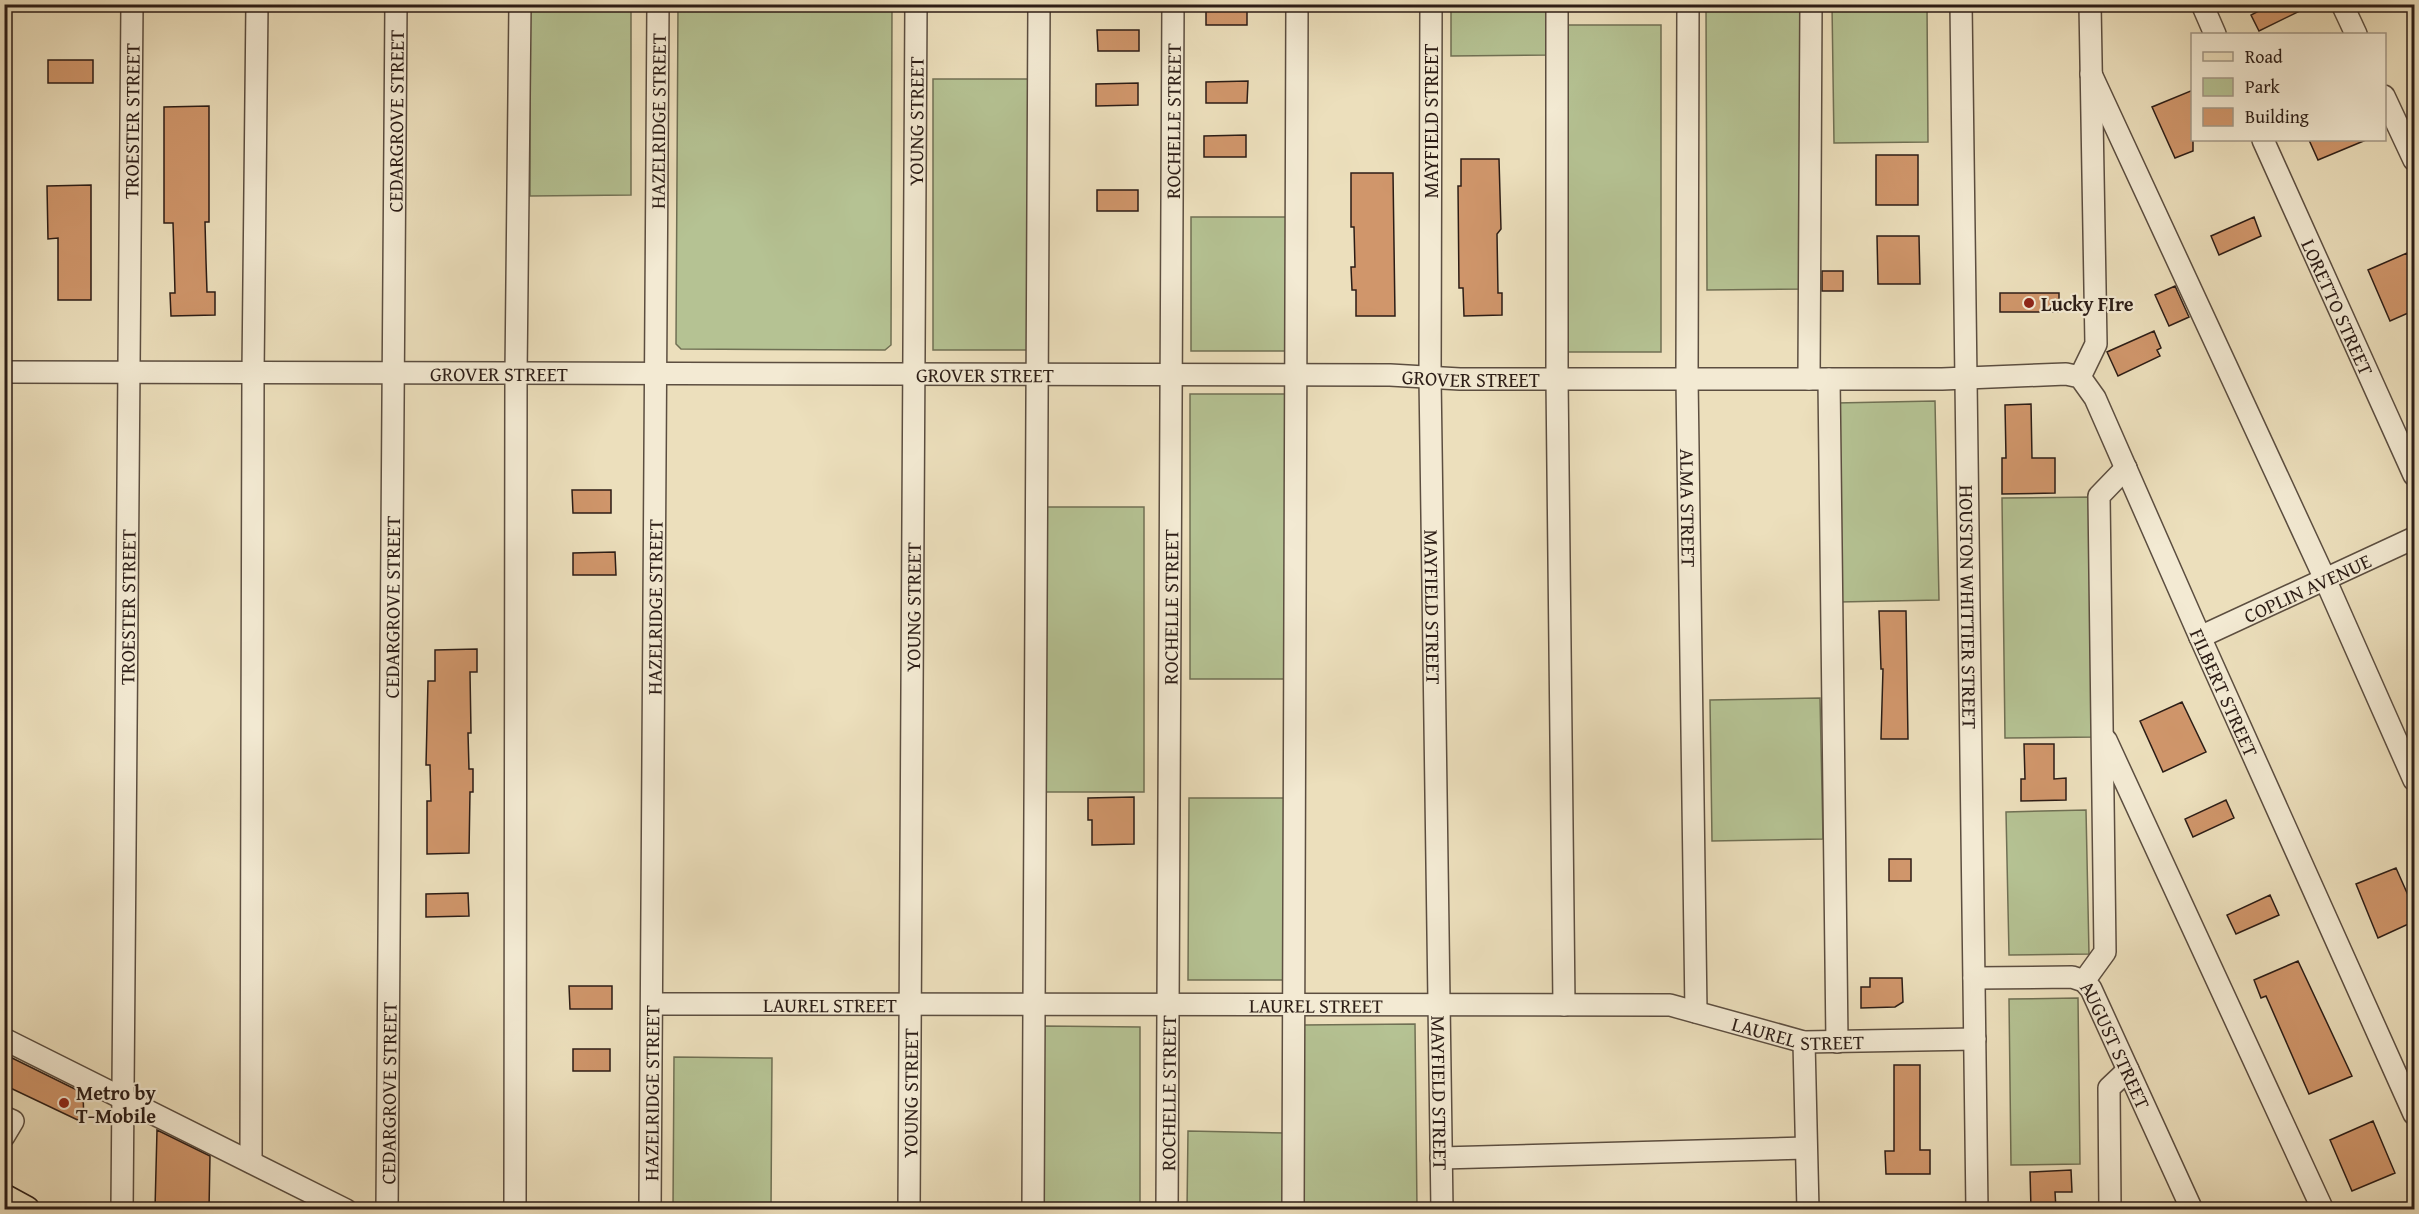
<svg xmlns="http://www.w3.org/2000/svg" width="2419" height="1214" viewBox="0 0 2419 1214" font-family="'Gentium Book Plus',serif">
<rect width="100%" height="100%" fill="#ecdfbc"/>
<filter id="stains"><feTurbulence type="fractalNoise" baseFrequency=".00333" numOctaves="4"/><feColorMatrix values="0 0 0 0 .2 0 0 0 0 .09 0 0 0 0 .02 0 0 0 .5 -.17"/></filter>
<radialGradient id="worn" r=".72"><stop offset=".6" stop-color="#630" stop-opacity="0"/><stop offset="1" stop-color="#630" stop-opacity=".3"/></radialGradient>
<path fill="#b5c293" stroke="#707054" stroke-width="1.5" d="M530,5H631V195L530,196Z
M678,5H892L891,345L885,350L681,349L676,344Z
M1451,5H1548V55L1451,56Z
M1706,5H1802L1803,289L1707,290Z
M1832,5H1927L1928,142L1834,143Z
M1564,25H1661V352H1564Z
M933,79H1030V350H933Z
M1191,217H1289L1290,351H1191Z
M1190,394H1288V679H1190Z
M1935,401L1939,600L1839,602L1836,403Z
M2092,497L2095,737L2005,738L2002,498Z
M1046,507H1144V792H1046Z
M1820,698L1823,839L1712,841L1710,700Z
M1189,798H1286L1285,980H1188Z
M2086,810L2089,954L2009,955L2006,812Z
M2078,998L2080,1164L2011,1165L2009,999Z
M1415,1024L1417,1209L1301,1210L1304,1025Z
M1044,1026L1140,1027V1209L1043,1210Z
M674,1057L772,1058L771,1209H673Z
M1188,1131L1285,1133V1209L1187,1210Z"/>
<path fill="#d0966b" stroke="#2c1d16" stroke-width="1.5" d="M1206,4H1247V25H1206Z
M2272,4H2314L2259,31L2251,15Z
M1097,30H1139V51H1098Z
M48,60H93V83H48Z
M1248,81L1247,103H1206V82Z
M1138,83V105L1096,106V84Z
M2193,90V151L2175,158L2152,107Z
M209,106V222H205L206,261L207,292H215V315L171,316L170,293H175L174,255L173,223H164V107Z
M1246,135V157H1204V136Z
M2309,140H2366L2318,160Z
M1876,155H1918V205H1876Z
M1461,159H1499L1501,229L1497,234L1498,293H1502V315L1464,316L1463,288H1459L1458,186H1461Z
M1351,173H1393L1395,316H1356V290H1352L1351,267H1355L1354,227H1351Z
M91,185V300H58V238L48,239L47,186Z
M1097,190H1138V211H1097Z
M2254,217L2261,236L2219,255L2211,236Z
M1877,236H1919L1920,284H1878Z
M2407,253L2415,271V310L2390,321L2368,270Z
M1822,271H1843V291H1822Z
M2175,286L2189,317L2169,326L2155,295Z
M2000,293H2059V312H2000Z
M2154,331L2161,348L2157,350L2160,356L2118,376L2107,352Z
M2031,404L2032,458H2055V493L2002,494V458H2006L2005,405Z
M572,490H611V513H573Z
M615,552L616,575H573V553Z
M1879,611H1906L1908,739H1881L1883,669H1881Z
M477,649V672H470L471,733H468L469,769H473V792H470L469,853L427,854V801H431L430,765H426L428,681H435V650Z
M2182,702L2206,752L2163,772L2140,721Z
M2024,744H2054V779L2066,778V800L2021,801V779H2025Z
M1134,797V844L1092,845V820H1088V798Z
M2226,800L2234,818L2193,837L2185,819Z
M1889,859H1911V881H1889Z
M2396,868L2415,911V921L2378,938L2356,884Z
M468,893L469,916L426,917V894Z
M2270,895L2279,915L2236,934L2227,915Z
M2298,961L2352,1076L2309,1094L2266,996L2261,998L2254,980Z
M1870,978H1902L1903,1002L1895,1007L1861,1008V987H1870Z
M569,986H612V1009H570Z
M573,1049H610V1071H573Z
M4,1054L83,1093L84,1123L4,1085Z
M1894,1065H1920V1150H1930V1174H1886L1885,1151H1894Z
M2373,1121L2395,1173L2352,1191L2330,1140Z
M157,1130L210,1156L209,1209H155Z
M2071,1170L2072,1192H2055L2056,1209H2031L2030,1172Z"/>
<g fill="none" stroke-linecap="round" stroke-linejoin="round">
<g stroke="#5c4e40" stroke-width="24">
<g id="minor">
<path id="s1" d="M1431,4L1430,377L1442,1210"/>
<path d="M1557,4V379L1564,1005"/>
<path id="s2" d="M1688,4L1687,379L1696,1012"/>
<path id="s3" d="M1961,4L1977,1210"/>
<path d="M2202,4L2215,34"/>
<path d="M2342,4L2356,34"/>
<path d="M2091,74L2325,579L2414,780"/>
<path d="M2384,96L2414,160"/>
<path id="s4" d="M2263,140L2414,475"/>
<path id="s5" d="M4,372L1390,375L1460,379H1942L2066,374L2080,377L2095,398L2200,637L2414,1114"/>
<path d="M2080,377L2096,344L2090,4"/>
<path d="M1809,379L1811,4"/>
<path d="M1829,379L1837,1042"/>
<path id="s6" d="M2200,637L2414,538"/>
<path d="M2106,740L2323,1210"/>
<path id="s7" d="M1974,978L2072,977L2084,981L2091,989L2192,1210"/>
<path d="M2084,981L2105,952L2099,496L2126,468"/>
<path id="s8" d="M653,1004L1670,1005L1804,1042L1975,1039"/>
<path d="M4,1039L346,1210"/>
<path d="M1804,1042L1808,1210"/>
<path d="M4,1117L13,1121L4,1136"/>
<path d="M1441,1158L1806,1148"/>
<path d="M251,1162L253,373L257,4"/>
<path id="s9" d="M122,1210L132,4"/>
<path id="s10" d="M387,1210L396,4"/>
<path d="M515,1210L516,374L520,4"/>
<path id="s11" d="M650,1210L658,4"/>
<path id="s12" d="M909,1210L916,4"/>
<path d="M1033,1210L1039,4"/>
<path id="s13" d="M1167,1210L1173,4"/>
<path d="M1293,1210L1297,4"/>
<path d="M2110,1210L2109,1088L2128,1070"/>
</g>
</g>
<g stroke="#2c1d16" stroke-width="30">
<path id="major" d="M4,1198L26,1210"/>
</g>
<use href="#minor" stroke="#f3ead3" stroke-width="21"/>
<use href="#major" stroke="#ecdfbc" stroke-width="27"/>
</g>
<g fill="#8f2418" stroke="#f3ead3" stroke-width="2">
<circle cx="2029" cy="303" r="6"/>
<circle cx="64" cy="1103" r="6"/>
</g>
<g text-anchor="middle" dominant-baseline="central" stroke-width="4.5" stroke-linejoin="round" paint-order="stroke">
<g font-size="20" fill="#2c1d16" stroke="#f3ead3">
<text stroke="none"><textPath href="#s9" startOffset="1089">TROESTER STREET</textPath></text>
<text stroke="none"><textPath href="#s10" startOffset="1089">CEDARGROVE STREET</textPath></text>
<text stroke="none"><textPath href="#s11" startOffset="1089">HAZELRIDGE STREET</textPath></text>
<text stroke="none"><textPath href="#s12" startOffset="1089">YOUNG STREET</textPath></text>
<text stroke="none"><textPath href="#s13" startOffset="1089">ROCHELLE STREET</textPath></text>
<text transform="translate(1430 121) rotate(-90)">MAYFIELD STREET</text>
<text stroke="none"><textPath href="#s4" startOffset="183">LORETTO STREET</textPath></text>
<text stroke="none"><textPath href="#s5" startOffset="495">GROVER STREET</textPath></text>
<text stroke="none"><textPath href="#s5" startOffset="981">GROVER STREET</textPath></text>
<text stroke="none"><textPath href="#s5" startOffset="1467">GROVER STREET</textPath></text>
<text stroke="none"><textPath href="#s2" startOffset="504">ALMA STREET</textPath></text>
<text stroke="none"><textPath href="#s6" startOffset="118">COPLIN AVENUE</textPath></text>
<text stroke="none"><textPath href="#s9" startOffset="603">TROESTER STREET</textPath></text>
<text stroke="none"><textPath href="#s10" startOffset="603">CEDARGROVE STREET</textPath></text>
<text stroke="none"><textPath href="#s11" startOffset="603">HAZELRIDGE STREET</textPath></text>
<text stroke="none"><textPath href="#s12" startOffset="603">YOUNG STREET</textPath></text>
<text stroke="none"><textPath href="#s13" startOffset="603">ROCHELLE STREET</textPath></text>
<text stroke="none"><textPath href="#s1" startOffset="603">MAYFIELD STREET</textPath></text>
<text stroke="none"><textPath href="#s3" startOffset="603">HOUSTON WHITTIER STREET</textPath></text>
<text stroke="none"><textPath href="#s5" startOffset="2424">FILBERT STREET</textPath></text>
<text stroke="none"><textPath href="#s8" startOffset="177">LAUREL STREET</textPath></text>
<text stroke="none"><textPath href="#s8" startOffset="663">LAUREL STREET</textPath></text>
<text stroke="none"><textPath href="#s8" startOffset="1149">LAUREL STREET</textPath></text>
<text stroke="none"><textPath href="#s7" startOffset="182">AUGUST STREET</textPath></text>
<text stroke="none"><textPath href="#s10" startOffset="117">CEDARGROVE STREET</textPath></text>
<text stroke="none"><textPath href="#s11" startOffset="117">HAZELRIDGE STREET</textPath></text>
<text stroke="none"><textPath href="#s12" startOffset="117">YOUNG STREET</textPath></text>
<text stroke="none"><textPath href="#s13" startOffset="117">ROCHELLE STREET</textPath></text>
<text stroke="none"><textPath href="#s1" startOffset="1089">MAYFIELD STREET</textPath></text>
</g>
<g font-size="20" font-weight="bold" fill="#2c1d16" stroke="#f3ead3" text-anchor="start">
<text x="2041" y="303">Lucky FIre</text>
<text x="76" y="1092">Metro by<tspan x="76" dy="23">T-Mobile</tspan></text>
</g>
</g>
<rect width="2419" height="1214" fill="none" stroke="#ecdfbc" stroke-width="24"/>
<rect x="6" y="6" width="2407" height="1202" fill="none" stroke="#2c1d16" stroke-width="3"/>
<rect x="12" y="12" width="2395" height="1190" fill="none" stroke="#2c1d16" stroke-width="1.5"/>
<rect x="2191" y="33" width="195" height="108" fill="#f3ead3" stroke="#a39887" stroke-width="1.5"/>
<rect x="2203" y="52" width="30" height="9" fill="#ecdfbc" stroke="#a39887" stroke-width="1.5"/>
<text x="2245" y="63" font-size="18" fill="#2c1d16">Road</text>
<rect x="2203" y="78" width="30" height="18" fill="#b5c293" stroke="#a39887" stroke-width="1.5"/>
<text x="2245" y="93" font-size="18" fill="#2c1d16">Park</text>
<rect x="2203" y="108" width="30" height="18" fill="#d0966b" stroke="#a39887" stroke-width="1.5"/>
<text x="2245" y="123" font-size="18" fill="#2c1d16">Building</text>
<rect width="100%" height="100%" filter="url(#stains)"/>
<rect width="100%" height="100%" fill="url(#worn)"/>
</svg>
